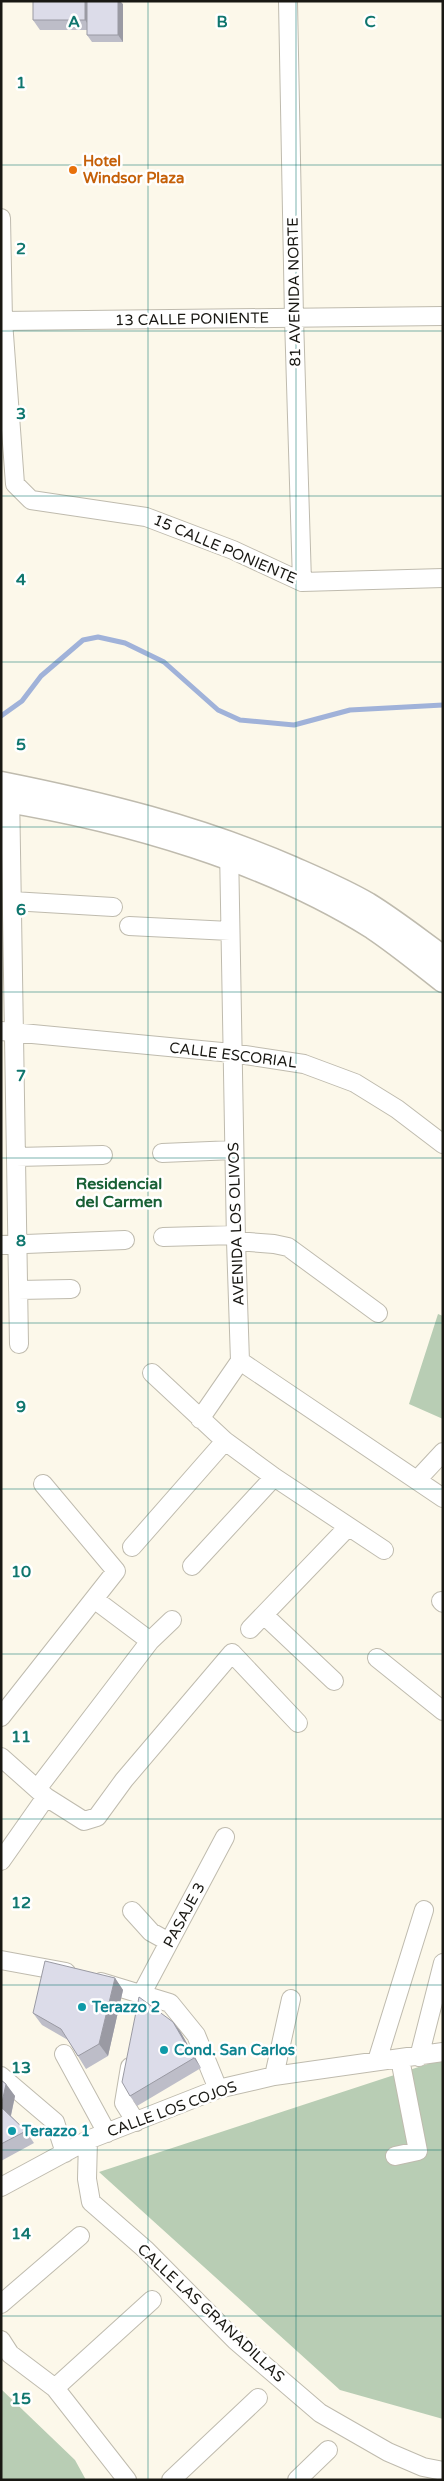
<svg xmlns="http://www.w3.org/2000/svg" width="444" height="2481" viewBox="0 0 444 2481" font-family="'Varela Round',sans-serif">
<rect width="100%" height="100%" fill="#fcf8ea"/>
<path fill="#b8cdb4" d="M438,1314L443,1316V1419L409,1404Z
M443,2059V2419L340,2390L99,2172Z
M1,2389L75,2460L86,2480H1Z"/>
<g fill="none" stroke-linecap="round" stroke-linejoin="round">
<path stroke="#a0b2d9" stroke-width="5" d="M1,716L22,701L41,676L83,640L98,637L125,643L164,662L218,710L240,720L294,725L350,710L443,705"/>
<g stroke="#bfbbae" stroke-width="20">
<path id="minor" d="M288,1L294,318L302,582
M1,218L3,321L15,484L31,500L146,517L233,550L302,582L443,578
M1,321L443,316
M10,790L19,1344
M229,848L236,1241L240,1361
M12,901L113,907
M129,926L230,931
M1,1031L232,1053L304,1064L355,1083L397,1109L443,1144
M162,1153L234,1150
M16,1157L103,1155
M163,1237L236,1235
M236,1241L274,1244L288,1247L378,1313
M1,1245L125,1240
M18,1290L71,1289
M240,1361L443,1498
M152,1373L225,1441L274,1477L384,1550
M200,1419L240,1361
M417,1480L443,1452
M132,1547L225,1441
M192,1566L274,1477
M94,1599L150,1641
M441,1601L443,1603
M264,1615L334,1681
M250,1629L348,1527
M377,1658L443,1711
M1,1717L116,1571L43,1484
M1,1757L46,1797L1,1861
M37,1789L150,1641L172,1620
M46,1797L84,1821L97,1817L124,1780L232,1653L298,1723
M132,1911L151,1932L169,1942
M1,1960L66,1972
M101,1982L170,2003L196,2035L218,2089
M142,1993L225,1837
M64,2054L107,2133
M419,2057L443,1963
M377,2061L424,1910
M130,2067L124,2103L136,2122
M1,2076L55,2122L65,2153
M274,2076L291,1999
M88,2140L87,2179L91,2202L146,2250L236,2341L320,2413L388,2452L423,2467L443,2471
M395,2156L418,2151L400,2059
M1,2187L88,2140L218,2089L274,2076L443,2052
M1,2304L80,2236
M1,2340L10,2354L55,2388L127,2480
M55,2388L152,2300
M171,2480L258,2398
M297,2480L328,2450"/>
</g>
<g stroke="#bfbbae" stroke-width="25">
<path id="major" d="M1,783C101,803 199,827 293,868C318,879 344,890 368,904C394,920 418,939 443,957
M1,800C125,820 267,861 373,928C397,944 420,963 443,981"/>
</g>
<use href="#minor" stroke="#fff" stroke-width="18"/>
<use href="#major" stroke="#fff" stroke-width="22"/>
</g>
<path fill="#bdbdc8" d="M123,4V42H92L87,35V30H40L33,20Z
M115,1978L123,1990L108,2056L86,2069L68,2040L42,2025L33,2013Z
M173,2022L180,2031L201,2068L137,2106L130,2096Z
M1,2080L6,2084L15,2096L11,2116L26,2131L34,2143L1,2161Z"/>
<path fill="#9a9aa3" d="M85,1H92V30L85,20Z
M118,1H120L123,4V42L118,35Z
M115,1978L123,1990L108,2056L99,2044Z
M173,2022L180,2031L201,2068L194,2058Z
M6,2084L15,2096L10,2119L1,2107Z"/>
<path fill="#dcdce9" stroke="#9a9aa3" d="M33,1H85V20H33Z
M87,1H118V35H87Z
M45,1961L115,1978L99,2044L78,2056L61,2029L33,2013Z
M139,1997L173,2022L194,2058L130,2096L122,2082Z
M1,2080L6,2084L1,2107L26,2131L1,2144Z"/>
<path fill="none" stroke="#0f766e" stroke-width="1" stroke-opacity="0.55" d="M148,1V2480M296,1V2480M1,165H443M1,331H443M1,496H443M1,662H443M1,827H443M1,992H443M1,1158H443M1,1323H443M1,1489H443M1,1654H443M1,1819H443M1,1985H443M1,2150H443M1,2316H443"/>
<circle fill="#e8710a" stroke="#fff" stroke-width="2" cx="73" cy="170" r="5"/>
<g fill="#0f9aa8" stroke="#fff" stroke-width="2">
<circle cx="82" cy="2007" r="5"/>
<circle cx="164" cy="2050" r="5"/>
<circle cx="12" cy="2131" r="5"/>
</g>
<g text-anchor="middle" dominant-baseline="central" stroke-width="5" stroke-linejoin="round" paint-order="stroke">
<g font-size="15" font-weight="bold" fill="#c56008" stroke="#fff" text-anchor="start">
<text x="83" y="161">Hotel<tspan x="83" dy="17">Windsor Plaza</tspan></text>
</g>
<g font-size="15" fill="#191813" stroke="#fff">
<text transform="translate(294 292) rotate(-91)">81 AVENIDA NORTE</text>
<text transform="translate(192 319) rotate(-1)">13 CALLE PONIENTE</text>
<text transform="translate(225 549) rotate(23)">15 CALLE PONIENTE</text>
<text transform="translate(233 1055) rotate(7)">CALLE ESCORIAL</text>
<text transform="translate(236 1224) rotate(-92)">AVENIDA LOS OLIVOS</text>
<text transform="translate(184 1915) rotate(-62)">PASAJE 3</text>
<text transform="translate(172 2109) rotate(-20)">CALLE LOS COJOS</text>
<text transform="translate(211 2313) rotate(43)">CALLE LAS GRANADILLAS</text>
</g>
<g font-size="15" font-weight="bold" fill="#0d838f" stroke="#fff" text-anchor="start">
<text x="92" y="2007">Terazzo 2</text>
<text x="174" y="2050">Cond. San Carlos</text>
<text x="22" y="2131">Terazzo 1</text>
</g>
<g font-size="16" font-weight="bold" fill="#186035" stroke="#fff">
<text x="119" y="1184">Residencial<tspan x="119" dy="18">del Carmen</tspan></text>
</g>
</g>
<g font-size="16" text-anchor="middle" font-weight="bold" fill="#0f766e" stroke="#fff" stroke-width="5" stroke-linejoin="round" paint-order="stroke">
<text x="74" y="27">A</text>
<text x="222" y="27">B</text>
<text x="370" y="27">C</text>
<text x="21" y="88">1</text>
<text x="21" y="254">2</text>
<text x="21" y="419">3</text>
<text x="21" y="585">4</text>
<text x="21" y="750">5</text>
<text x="21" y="915">6</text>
<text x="21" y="1081">7</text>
<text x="21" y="1246">8</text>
<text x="21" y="1412">9</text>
<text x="21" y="1577">10</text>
<text x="21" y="1742">11</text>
<text x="21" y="1908">12</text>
<text x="21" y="2073">13</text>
<text x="21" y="2239">14</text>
<text x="21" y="2404">15</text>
</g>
<rect width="444" height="2481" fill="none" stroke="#191813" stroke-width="5"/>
</svg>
